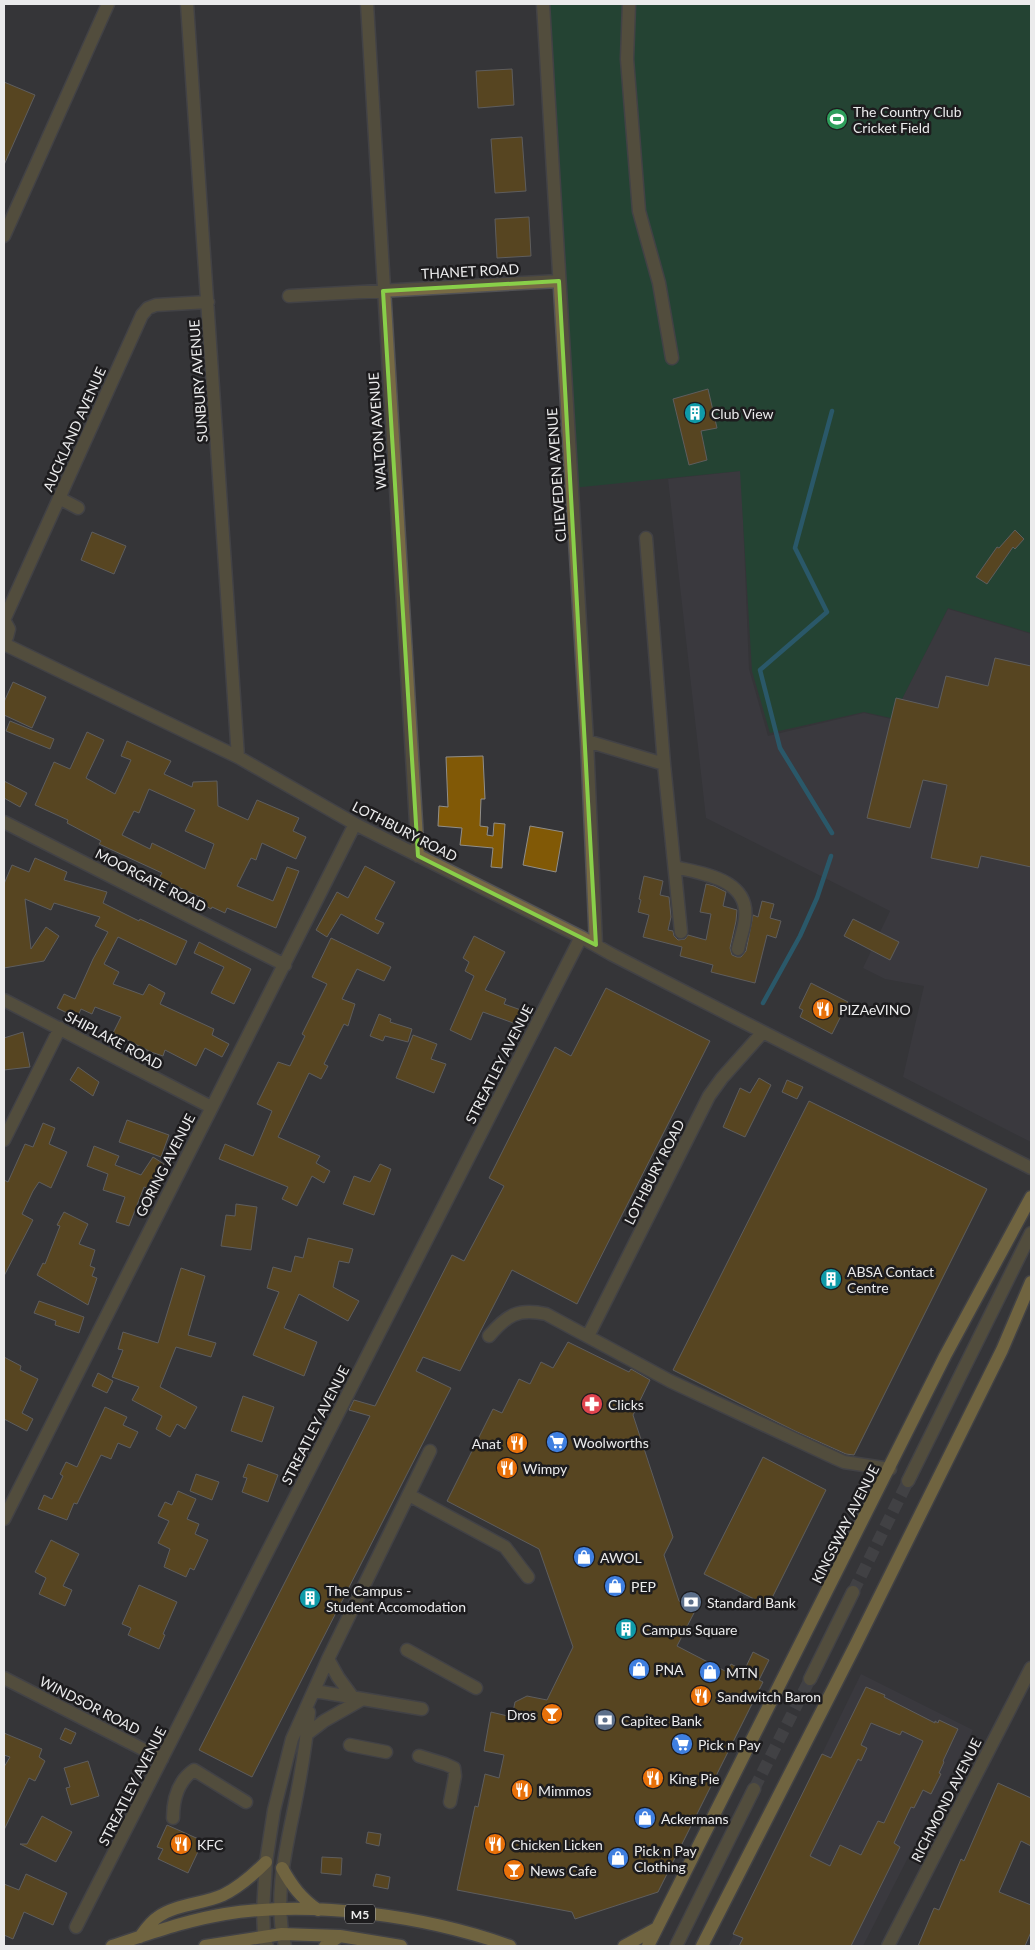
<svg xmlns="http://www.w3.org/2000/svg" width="1035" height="1950" viewBox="0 0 1035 1950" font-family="Lato,sans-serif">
<rect width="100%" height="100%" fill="#353538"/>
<path fill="#403e45" d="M741,471L749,669L768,736L864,713L891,719L896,698L902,699L948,609L1031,634V1142L903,1077L924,986L885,979L863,968L871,951L844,936L853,919L880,932L890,911L706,818L668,479Z
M861,1674L973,1730L863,1946H728Z"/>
<path fill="#10552e" d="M541,4H1031V633L948,608L902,699L896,698L891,718L864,712L770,733L752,671L740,471L572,488Z"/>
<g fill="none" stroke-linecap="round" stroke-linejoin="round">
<path stroke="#1e83a5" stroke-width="4.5" d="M832,411L795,548L827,612L760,670L780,748L832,833
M763,1003L800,936L817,898L831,856"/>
</g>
<path fill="#815906" stroke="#908e8a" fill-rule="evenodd" d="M512,69L514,105L478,108L476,71Z
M4,82L35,95L4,165Z
M522,137L526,191L495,193L491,139Z
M529,217L531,256L497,258L495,219Z
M708,389L717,428L701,431L707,460L689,465L673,399Z
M1015,530L1024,539L1015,549L1013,547L987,584L976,577L997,547L999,548Z
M92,532L126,546L114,574L81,560Z
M995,658L1031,666V867L981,856L978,868L931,858L947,785L923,780L910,828L867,818L896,698L938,708L946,676L988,686Z
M13,682L46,697L32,728L4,715V702Z
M10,721L54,739L50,749L6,731Z
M87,732L104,740L86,778L115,794L131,760L121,756L127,741L171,761L164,774L192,787L193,782L217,781L218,806L248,820L257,800L299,818L293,831L306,837L296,859L262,843L256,860L251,858L237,886L273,901L287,867L299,871L276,928L227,908L225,913L212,907L211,909L201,903L204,899L159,878L162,873L99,844L101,841L67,823L68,820L35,805L54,762L70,769ZM149,789L195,810L185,831L214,844L205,869L152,843L150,849L122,835L134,811L139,813Z
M483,756L485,799H481L480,826L488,827L487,835L493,836L494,823L505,824L502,868L491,867L493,848L460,845L462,828L438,826L439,806L448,807L446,757Z
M4,781L27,793L20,807L4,798Z
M530,826L563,832L556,872L523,865Z
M35,858L67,872L64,880L107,892L103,903L139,921L140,919L187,941L176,965L118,937L104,964L119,972L113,984L143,995L149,984L165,993L160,1004L214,1029L212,1035L229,1044L222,1057L205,1048L196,1066L165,1050L163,1056L151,1052L113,1033L121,1017L95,1007L92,1014L81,1009L77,1018L57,1008L64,994L75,999L93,959L108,932L95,926L100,917L54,903L51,910L25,899L31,949L46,927L59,936L44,961L4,968V884L12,865L29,872Z
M365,866L395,882L375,919L384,923L378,934L341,914L327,937L316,930L337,892L348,898Z
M644,876L663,881L660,895L669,897L671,917L668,930L673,931L674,936L678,940L685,939L688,935L706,940L711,914L700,912L706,884L714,886L726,892L723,906L737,910L736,921L730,948L732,955L737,957H741L746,951L753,915L758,917L762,901L774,904L770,918L781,921L776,938L767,935L755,983L711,972L713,965L680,956L682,947L643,937L649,915L638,912L641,900L639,899Z
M853,919L899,942L890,960L844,936Z
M474,936L505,952L485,990L506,999L504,1004L521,1010L516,1024L483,1012L471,1040L450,1030L474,976L465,971L469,962L463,958Z
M331,938L391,967L384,981L357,969L342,999L355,1004L348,1026L344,1024L324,1064L328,1066L321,1079L309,1073L278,1137L320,1156L316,1163L330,1171L324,1183L312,1176L297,1206L282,1199L288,1187L219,1159L225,1144L253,1156L272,1111L257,1104L278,1062L290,1066L305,1036L302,1034L327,984L312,977Z
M199,942L251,969L234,1004L211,993L224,967L194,953Z
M811,983L848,1002L832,1034L800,1017L803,1010L799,1008Z
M606,988L710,1041L577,1304L512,1270L460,1371L423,1357L416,1371L451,1388L252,1777L199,1750L370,1416L349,1410L354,1400L375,1406L452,1255L464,1261L504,1186L489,1178L555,1047L571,1056Z
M379,1014L391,1019L390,1022L412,1029L408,1042L385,1036L383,1041L370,1036Z
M23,1032L30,1067L4,1070V1038Z
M413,1035L437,1044L431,1059L446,1064L434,1093L396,1078Z
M78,1067L99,1082L93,1096L70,1080Z
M759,1078L771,1085L745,1137L723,1127L740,1088L750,1093Z
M787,1080L803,1087L797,1099L782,1092Z
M809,1101L987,1189L854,1455L846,1454L795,1431L673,1370Z
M127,1120L169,1135L161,1157L119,1142Z
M43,1123L55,1128L49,1144L67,1152L51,1188L39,1182L33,1191L22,1214L33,1220L4,1276V1180L8,1182L25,1144L33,1147Z
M94,1146L119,1156L115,1165L141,1175L153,1157L164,1164L147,1188L144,1187L129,1226L116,1222L125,1197L103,1190L108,1174L87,1166Z
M380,1164L391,1169L374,1215L343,1204L354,1176L370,1182Z
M236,1204L257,1207L251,1250L221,1246L226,1215L235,1216Z
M64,1212L88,1224L79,1244L95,1250L90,1266L95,1268L92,1276L97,1278L88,1305L37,1275L43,1263L45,1264L60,1226L57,1225Z
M308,1238L353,1249L349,1263L339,1261L333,1287L359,1301L348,1321L299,1294L284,1328L317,1342L304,1376L253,1355L279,1292L267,1288L273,1267L291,1272L295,1256L303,1258Z
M181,1268L205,1276L188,1335L216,1343L211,1357L176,1347L160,1387L197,1407L185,1429L177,1424L170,1437L156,1429L162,1416L132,1400L139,1387L112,1377L123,1350L118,1349L123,1332L158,1343Z
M39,1301L84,1317L79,1333L55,1325L56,1321L34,1313Z
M568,1342L629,1372L631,1369L650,1380L633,1415L673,1537L664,1555L679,1601L695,1611L677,1646L727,1672L731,1664L744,1671L753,1652L769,1660L759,1680L763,1682L658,1892L575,1919L572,1912L457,1890L475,1806L478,1807L485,1774L499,1778L504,1755L484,1751L491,1712L512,1717L515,1702L527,1696L547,1700L573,1647L539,1549L447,1501L493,1409L502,1413L519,1379L530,1384L541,1362L553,1368Z
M4,1357L21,1366L20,1370L38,1379L22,1413L33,1419L27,1431L4,1419Z
M98,1373L113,1381L107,1393L92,1386Z
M243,1396L274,1407L262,1442L231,1431Z
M105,1407L127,1417L123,1425L138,1432L130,1448L118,1443L111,1459L101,1455L77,1504L74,1503L67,1520L38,1509L44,1495L52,1499L63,1476L60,1474L66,1462L77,1467Z
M763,1457L826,1490L768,1606L704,1574Z
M248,1464L278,1475L268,1502L242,1492L247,1478L243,1477Z
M196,1474L219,1482L212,1500L190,1491Z
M178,1491L196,1499L187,1519L199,1524L195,1534L208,1540L194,1570L190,1568L186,1577L164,1567L170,1549L158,1543L169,1521L158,1516L165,1502L172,1505Z
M51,1540L79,1554L63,1586L72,1590L65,1606L39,1594L46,1578L35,1572Z
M139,1585L177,1602L163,1634L165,1635L159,1649L128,1635L131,1628L122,1624Z
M866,1687L885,1695L884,1697L935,1723V1721L938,1723L939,1720L958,1729L943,1761L944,1762L939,1773L941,1774L931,1794L923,1790L914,1808L911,1807L894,1843L900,1847L851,1946H739L743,1938L733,1934L822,1754L831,1758ZM871,1723L900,1735L902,1731L923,1741L884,1823L878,1821L861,1855L840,1845L830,1866L810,1856L858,1759L861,1761L867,1748L861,1745Z
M65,1728L76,1733L71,1744L60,1739Z
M4,1733L42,1749L39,1757L45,1761L35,1781L29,1778L4,1830V1767L10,1757L4,1755Z
M88,1761L99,1796L71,1805L66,1788L70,1787L64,1768Z
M998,1783L1031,1798V1846L1021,1841L999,1892L1031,1905V1932L1025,1946H918L934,1908L939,1910L961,1859L964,1861Z
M42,1816L72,1832L56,1862L20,1844H27Z
M167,1825L203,1841L188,1873L158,1859L163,1849L157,1847Z
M368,1832L381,1834L379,1846L366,1843Z
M322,1857L342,1858L341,1875L321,1873Z
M26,1874L67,1893L53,1925L24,1912L13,1939L4,1935V1884L19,1890Z
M376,1874L390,1877L388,1889L373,1886Z"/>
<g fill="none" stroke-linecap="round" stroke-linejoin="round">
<path stroke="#505053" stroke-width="12" stroke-dasharray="12 6" stroke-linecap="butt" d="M853,1592L908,1481
M754,1789L810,1679"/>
<g stroke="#525255" stroke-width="15">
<path id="minor" d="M187,4L238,757
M367,4L418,856
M543,4L587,741L596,945
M629,4L627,59L639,211L659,283L672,358
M4,236L108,4
M289,296L559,281
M59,498L78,508
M646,538L664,764L681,932
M4,620L142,315L148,308L156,305L208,302
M4,620L9,629L7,637L4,638
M4,644L238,757L355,824L581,937L611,954L763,1032L1031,1168
M587,741L664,764
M4,822L285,965
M675,867C703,874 750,879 745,919C744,929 740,939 738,949
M4,1000L211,1107
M4,1140L60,1028
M489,1336C507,1315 518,1308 546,1314L670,1381L835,1458L844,1462L890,1469
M588,1336L709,1096L722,1078L763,1032
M908,1481L1031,1233
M409,1495L505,1547L528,1577
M4,1519L355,824
M407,1650L476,1688
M328,1659L338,1677L354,1699
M4,1678L162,1759
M810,1679L853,1592
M315,1691L422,1709
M307,1734L324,1721L361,1700
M350,1745L386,1752
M419,1756L445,1764L454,1768L455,1776L450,1802
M173,1818C173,1800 178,1781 194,1770L246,1802
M76,1927L581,937
M267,1946L264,1937L263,1910L266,1862L274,1810L292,1739L328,1659L430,1451
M285,1946C274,1903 284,1857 293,1814C300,1780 306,1746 309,1712
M676,1946L754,1789
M888,1946L1031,1668"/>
</g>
<g stroke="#525255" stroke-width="15">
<path id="major" d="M282,1868C292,1886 301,1898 318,1910
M140,1937C145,1930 150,1922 158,1917C176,1904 203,1904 223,1895C240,1887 253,1875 266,1862
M112,1946C149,1934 187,1920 225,1914C314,1900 426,1916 510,1946
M205,1946L282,1934L340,1936L401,1946
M325,1946L340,1936
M624,1946L657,1928
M648,1946L945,1356L1031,1197
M702,1946L856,1644L1002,1350L1031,1282"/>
</g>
<use href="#minor" stroke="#776a44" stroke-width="12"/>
<use href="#major" stroke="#b89d4a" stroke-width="12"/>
</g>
<path d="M0 0H1035V1950H0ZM559,281L596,945L418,856L383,291Z" fill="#353538" fill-opacity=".55" fill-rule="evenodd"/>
<path fill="none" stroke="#89cf49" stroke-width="4" stroke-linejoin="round" d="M559,281L596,945L418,856L383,291Z"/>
<defs>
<g id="stadium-disc" transform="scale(1.125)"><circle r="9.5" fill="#2e9e5b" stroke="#1d1c1e"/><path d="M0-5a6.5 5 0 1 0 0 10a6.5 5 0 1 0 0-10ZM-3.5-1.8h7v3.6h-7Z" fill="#fff"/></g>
<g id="building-disc" transform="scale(1.125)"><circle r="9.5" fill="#0f9aa8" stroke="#1d1c1e"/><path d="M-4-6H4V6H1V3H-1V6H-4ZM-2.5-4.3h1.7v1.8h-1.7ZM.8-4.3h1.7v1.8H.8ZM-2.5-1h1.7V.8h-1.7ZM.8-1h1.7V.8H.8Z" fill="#fff"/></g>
<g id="restaurant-disc" transform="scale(1.125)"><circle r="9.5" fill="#e8710a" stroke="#1d1c1e"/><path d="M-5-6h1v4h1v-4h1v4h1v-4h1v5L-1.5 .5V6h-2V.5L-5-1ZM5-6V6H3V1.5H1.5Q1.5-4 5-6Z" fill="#fff"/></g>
<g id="pharmacy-disc" transform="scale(1.125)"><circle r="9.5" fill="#e0444e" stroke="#1d1c1e"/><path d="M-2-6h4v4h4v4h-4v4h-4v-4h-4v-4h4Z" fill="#fff"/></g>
<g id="supermarket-disc" transform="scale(1.125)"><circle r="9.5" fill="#3f7fe0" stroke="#1d1c1e"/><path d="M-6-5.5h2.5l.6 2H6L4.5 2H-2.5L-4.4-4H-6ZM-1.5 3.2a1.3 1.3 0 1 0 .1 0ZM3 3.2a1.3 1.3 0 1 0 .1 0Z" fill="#fff"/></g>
<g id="shop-disc" transform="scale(1.125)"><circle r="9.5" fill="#3f7fe0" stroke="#1d1c1e"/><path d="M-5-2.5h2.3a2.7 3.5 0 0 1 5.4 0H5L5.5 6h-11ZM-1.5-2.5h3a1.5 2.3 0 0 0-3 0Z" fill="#fff"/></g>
<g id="bank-disc" transform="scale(1.125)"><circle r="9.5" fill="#5c6f8a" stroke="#1d1c1e"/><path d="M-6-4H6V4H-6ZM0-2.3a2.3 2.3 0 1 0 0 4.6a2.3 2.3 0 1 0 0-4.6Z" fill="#fff"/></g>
<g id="bar-disc" transform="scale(1.125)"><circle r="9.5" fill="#e8710a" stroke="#1d1c1e"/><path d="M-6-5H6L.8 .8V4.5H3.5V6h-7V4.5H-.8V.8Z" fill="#fff"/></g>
</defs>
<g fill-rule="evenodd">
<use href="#stadium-disc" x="837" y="119"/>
<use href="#building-disc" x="695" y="413"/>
<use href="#restaurant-disc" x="823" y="1009"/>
<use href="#building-disc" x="831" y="1279"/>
<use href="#pharmacy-disc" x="592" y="1404"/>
<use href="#supermarket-disc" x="557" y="1442"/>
<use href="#restaurant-disc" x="517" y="1443"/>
<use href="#restaurant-disc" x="507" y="1468"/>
<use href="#shop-disc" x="584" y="1557"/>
<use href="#shop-disc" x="615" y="1586"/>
<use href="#building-disc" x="310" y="1598"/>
<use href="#bank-disc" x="691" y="1602"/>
<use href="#building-disc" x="626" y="1629"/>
<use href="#shop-disc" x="639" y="1669"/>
<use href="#shop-disc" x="710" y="1672"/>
<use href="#restaurant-disc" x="701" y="1696"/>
<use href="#bar-disc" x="552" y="1714"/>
<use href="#bank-disc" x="605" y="1720"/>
<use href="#supermarket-disc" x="682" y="1744"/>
<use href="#restaurant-disc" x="653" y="1778"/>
<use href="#restaurant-disc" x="522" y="1790"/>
<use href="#shop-disc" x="645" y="1818"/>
<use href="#restaurant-disc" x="181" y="1844"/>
<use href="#restaurant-disc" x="495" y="1844"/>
<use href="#shop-disc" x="618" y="1858"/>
<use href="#bar-disc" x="514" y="1870"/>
</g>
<g text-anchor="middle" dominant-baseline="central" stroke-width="5" stroke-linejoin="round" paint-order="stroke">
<rect fill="#1d1c1e" stroke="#adadae" stroke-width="1" x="345" y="1904.5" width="30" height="19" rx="4"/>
<g font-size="12" font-weight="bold" fill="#ebebec">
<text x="360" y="1914">M5</text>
</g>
<g font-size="14" fill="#ebebec" stroke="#1d1c1e" text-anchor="start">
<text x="853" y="111">The Country Club<tspan x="853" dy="16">Cricket Field</tspan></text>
<text x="711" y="413">Club View</text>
<text x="839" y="1009">PIZAeVINO</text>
<text x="847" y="1271">ABSA Contact<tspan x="847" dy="16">Centre</tspan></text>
<text x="608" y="1404">Clicks</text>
<text x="573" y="1442">Woolworths</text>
<text x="501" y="1443" text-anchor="end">Anat</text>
<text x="523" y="1468">Wimpy</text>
<text x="600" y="1557">AWOL</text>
<text x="631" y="1586">PEP</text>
<text x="326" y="1590">The Campus -<tspan x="326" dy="16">Student Accomodation</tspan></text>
<text x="707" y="1602">Standard Bank</text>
<text x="642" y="1629">Campus Square</text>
<text x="655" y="1669">PNA</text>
<text x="726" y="1672">MTN</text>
<text x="717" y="1696">Sandwitch Baron</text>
<text x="536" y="1714" text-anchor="end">Dros</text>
<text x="621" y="1720">Capitec Bank</text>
<text x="698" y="1744">Pick n Pay</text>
<text x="669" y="1778">King Pie</text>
<text x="538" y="1790">Mimmos</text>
<text x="661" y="1818">Ackermans</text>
<text x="197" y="1844">KFC</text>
<text x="511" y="1844">Chicken Licken</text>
<text x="634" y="1850">Pick n Pay<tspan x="634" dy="16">Clothing</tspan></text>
<text x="530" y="1870">News Cafe</text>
</g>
<g font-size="14" fill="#ebebec" stroke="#1d1c1e">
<text transform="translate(470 271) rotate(-3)">THANET ROAD</text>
<text transform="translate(198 381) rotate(-94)">SUNBURY AVENUE</text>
<text transform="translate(74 429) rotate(-66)">AUCKLAND AVENUE</text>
<text transform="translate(377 431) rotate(-94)">WALTON AVENUE</text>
<text transform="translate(556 475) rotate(-94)">CLIEVEDEN AVENUE</text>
<text transform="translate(405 831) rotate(27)">LOTHBURY ROAD</text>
<text transform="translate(151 880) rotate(27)">MOORGATE ROAD</text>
<text transform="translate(114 1040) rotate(28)">SHIPLAKE ROAD</text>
<text transform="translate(499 1064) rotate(-63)">STREATLEY AVENUE</text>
<text transform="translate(165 1165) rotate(-63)">GORING AVENUE</text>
<text transform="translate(654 1172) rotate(-63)">LOTHBURY ROAD</text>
<text transform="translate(315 1425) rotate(-63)">STREATLEY AVENUE</text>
<text transform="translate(845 1524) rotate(-63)">KINGSWAY AVENUE</text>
<text transform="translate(90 1705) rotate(27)">WINDSOR ROAD</text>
<text transform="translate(132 1786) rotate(-63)">STREATLEY AVENUE</text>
<text transform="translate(946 1800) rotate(-63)">RICHMOND AVENUE</text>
</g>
</g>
<rect width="1035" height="1950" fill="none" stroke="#ebebec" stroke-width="10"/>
</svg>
